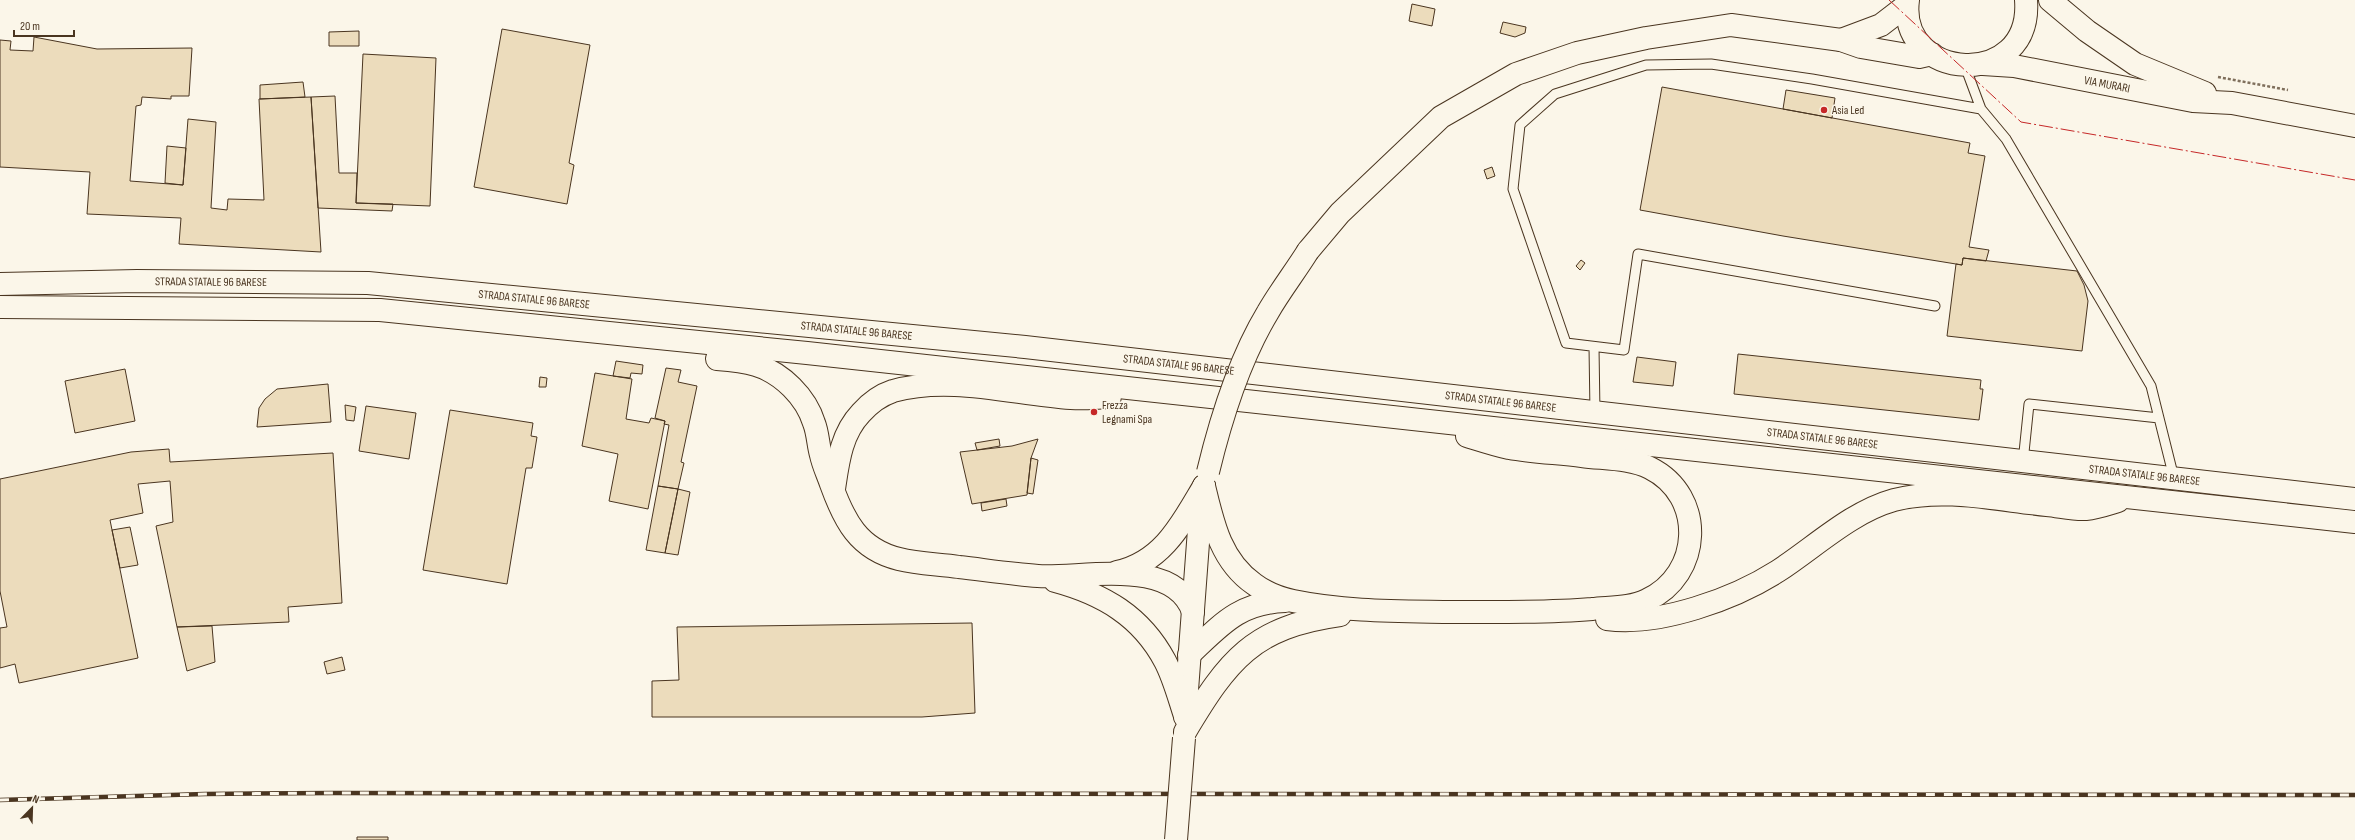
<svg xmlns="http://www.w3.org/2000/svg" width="2355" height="840" viewBox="0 0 2355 840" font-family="'Sofia Sans Condensed',sans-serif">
<rect width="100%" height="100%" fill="#fbf6e9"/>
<path fill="#ecdcbc" stroke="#4a3520" d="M1412,4L1435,9L1432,26L1409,21Z
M1503,22L1526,27L1525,33L1515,37L1500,33Z
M502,29L590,45L569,163L574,165L567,204L474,187Z
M359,31V46H329V32Z
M34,37L97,49L192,48L189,96H171V99L142,97L141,105L136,106L130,181L183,185L188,119L216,122L211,208L227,210L228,199L264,200L259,99L311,97L321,252L179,244L181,218L87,214L90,172L0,167V40L11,41L10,50L33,51Z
M363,54L436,58L430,206L356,203Z
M303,82L305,97L260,99V85Z
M1662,87L1970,143L1968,153L1985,156L1969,247L1989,250L1986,261L1963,258L1962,265L1956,264L1783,236L1640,210Z
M1786,90L1835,98L1832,118L1783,109Z
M335,96L339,173H357L356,203L393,204L392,211L318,208L311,97Z
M167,146L186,148L183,185L165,183Z
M1492,167L1495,176L1487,179L1484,170Z
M1963,258L2077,271L2084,285L2088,301L2082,351L1947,336L1956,264L1962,265Z
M1581,260L1585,263L1580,270L1576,266Z
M1738,354L1981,380L1980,389H1983L1979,420L1734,394Z
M1637,357L1676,362L1673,386L1633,382Z
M616,361L643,365L642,374L631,373L630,378L613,376Z
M666,368L681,370L678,382L697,386L681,462L684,463L678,489L658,486L669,425L664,424L665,421L655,418Z
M125,369L135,421L75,433L65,381Z
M595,373L632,379L626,419L649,423L651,418L665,421L648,509L609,501L618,454L582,446Z
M540,377L547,378L546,387H539Z
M328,384L331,422L257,427L259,408L265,399L277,389Z
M345,405L356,407L354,421L346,420Z
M366,406L416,413L409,459L359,451Z
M450,410L533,423L531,436L537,437L532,468H526L507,584L423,570Z
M999,439L1000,446L977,450L975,443Z
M1038,439L1031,458L1027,495L972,504L960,452L1012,446Z
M169,449L170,462L333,453L342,603L288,607L289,622L177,627L156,526L173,522L170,481L138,484L143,513L110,520L138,658L19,683L15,664L0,668V628L7,627L0,591V479L131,452Z
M1031,458L1038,460L1033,494L1027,493Z
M658,486L678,489L665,553L646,550Z
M678,489L690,492L678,555L665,553Z
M1006,499L1007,506L982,511L981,503Z
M130,527L138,565L120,568L112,530Z
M972,623L975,713L922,717H652V681L679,680L677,627Z
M212,626L215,662L187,671L177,627Z
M342,657L345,670L327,674L324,662Z
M357,837H388V840H357Z"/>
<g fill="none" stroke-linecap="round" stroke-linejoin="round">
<g stroke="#4a3520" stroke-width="11">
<path id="lane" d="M1981,109L2006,139L2151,386L2174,478
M1935,306L1638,254L1624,350L1566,343L1513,189L1520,125L1555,94L1646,65L1711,64L1812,79L1981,109L1965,66
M1594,347L1595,413
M2023,462L2029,404L2159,418"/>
</g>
<g stroke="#4a3520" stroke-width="24">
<g id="secondary">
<path d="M1908,0C1897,82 2033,91 2026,0"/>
<path d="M2050,0L2087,31L2135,64L2205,93"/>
<path d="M1841,40L1881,25L1907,5"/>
<path id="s1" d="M1983,64L2014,66L2193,101L2232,103L2355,126"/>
<path d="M1308,251L1340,213L1441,117L1516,74L1577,53L1646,38L1731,25L1841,40L1861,47L1919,57L1932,54"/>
<path d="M1185,717L1200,516L1204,486"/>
</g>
</g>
<g stroke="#4a3520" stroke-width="24">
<g id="primary">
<path id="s2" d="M0,284L137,281L368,283L1025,347L2355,499"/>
<path d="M0,307L380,310L807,353L2355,522"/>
<path d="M717,359C730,360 743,361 756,365C782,373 806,397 814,423C818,433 818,445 821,455C823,465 828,475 831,484C844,520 858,549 899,559C918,564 939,564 959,567C985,570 1012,574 1038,576C1082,579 1174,556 1193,612"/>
<path d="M1204,486C1213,524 1221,561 1254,584C1266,593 1279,598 1293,601C1346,612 1400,611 1453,612C1500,612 1546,613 1592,609C1610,607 1631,608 1647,600C1702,575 1706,496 1650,468C1630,458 1603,459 1582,456C1557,453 1533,452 1509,448C1495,445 1480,440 1467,436"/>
<path d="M834,489C838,462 841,434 861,413C869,404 881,395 893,391C950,375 1013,394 1071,398C1084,399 1097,398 1110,397"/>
<path d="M1117,572C1163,562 1182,523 1204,486"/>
<path d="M1055,581C1103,594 1141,616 1165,661C1174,678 1179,698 1185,716"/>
<path d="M1607,619C1660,626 1734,599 1778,571C1815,547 1851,512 1894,500C1943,487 1997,500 2047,505C2059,506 2074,510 2086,509C2097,508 2108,504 2118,501"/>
<path d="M1189,655C1221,625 1238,603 1285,601"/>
<path d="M1185,732C1228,660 1253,627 1340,615"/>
</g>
</g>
<path stroke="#7f6f5c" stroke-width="2.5" stroke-dasharray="3 2" stroke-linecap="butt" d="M2218,77L2288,90"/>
<use href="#lane" stroke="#fbf6e9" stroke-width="9"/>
<use href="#secondary" stroke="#fbf6e9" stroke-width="22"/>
<use href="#primary" stroke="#fbf6e9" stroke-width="22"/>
<g stroke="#4a3520" stroke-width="4.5">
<path id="rail" d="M0,800L205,794L333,793L2355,795"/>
</g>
<use href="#rail" stroke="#fbf6e9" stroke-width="3" stroke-dasharray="9" stroke-linecap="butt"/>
<g stroke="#4a3520" stroke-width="24" stroke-linecap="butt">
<path id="secondary-bridge" d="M1208,472C1221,418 1239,360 1268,312C1280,291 1295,272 1308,251
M1176,840L1184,738"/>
</g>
<use href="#secondary-bridge" stroke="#fbf6e9" stroke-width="22"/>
<path stroke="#c62828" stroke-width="1" stroke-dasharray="14 3 2 3" stroke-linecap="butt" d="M1889,0L2021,122L2355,180"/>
</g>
<g fill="#c62828" stroke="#fbf6e9" stroke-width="1.5">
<circle cx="1824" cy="110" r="4"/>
<circle cx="1094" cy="412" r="4"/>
</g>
<g text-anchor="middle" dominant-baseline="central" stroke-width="3" stroke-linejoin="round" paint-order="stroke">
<g font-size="12" fill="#4a3520" stroke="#fbf6e9">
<text stroke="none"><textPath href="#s1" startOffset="126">VIA MURARI</textPath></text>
<text stroke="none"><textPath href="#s2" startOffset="211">STRADA STATALE 96 BARESE</textPath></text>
<text stroke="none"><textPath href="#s2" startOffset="535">STRADA STATALE 96 BARESE</textPath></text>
<text stroke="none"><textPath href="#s2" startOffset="859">STRADA STATALE 96 BARESE</textPath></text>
<text stroke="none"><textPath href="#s2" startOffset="1183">STRADA STATALE 96 BARESE</textPath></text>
<text stroke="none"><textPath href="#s2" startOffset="1507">STRADA STATALE 96 BARESE</textPath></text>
<text stroke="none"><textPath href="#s2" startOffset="1831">STRADA STATALE 96 BARESE</textPath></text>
<text stroke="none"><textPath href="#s2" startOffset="2155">STRADA STATALE 96 BARESE</textPath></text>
</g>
<g font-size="12" fill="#4a3520" stroke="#fbf6e9" text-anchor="start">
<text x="1832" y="110">Asia Led</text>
<text x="1102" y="405">Frezza<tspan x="1102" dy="14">Legnami Spa</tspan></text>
</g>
</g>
<g transform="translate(32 808) rotate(23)" stroke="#fbf6e9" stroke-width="3" paint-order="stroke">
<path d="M0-3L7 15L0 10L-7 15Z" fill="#4a3520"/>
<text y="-6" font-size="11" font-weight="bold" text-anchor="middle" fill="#4a3520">N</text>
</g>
<path d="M14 30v6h60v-6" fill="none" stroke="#4a3520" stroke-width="2"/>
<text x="20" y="30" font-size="12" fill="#4a3520" stroke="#fbf6e9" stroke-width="3" paint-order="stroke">20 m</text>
</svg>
